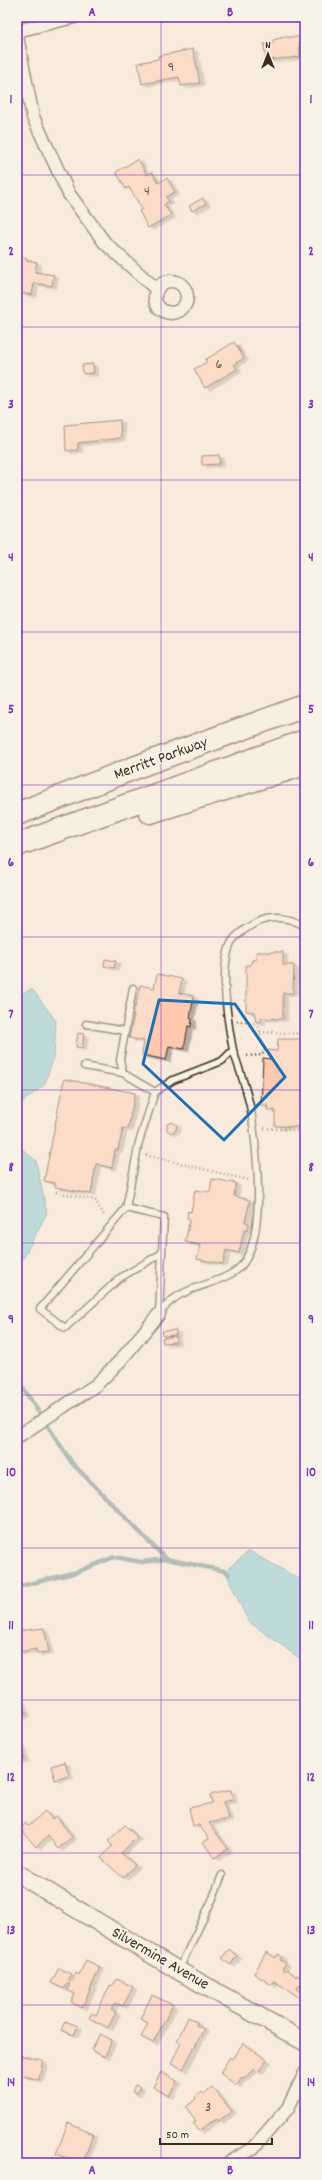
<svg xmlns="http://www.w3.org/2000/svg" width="322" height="2180" viewBox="0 0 322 2180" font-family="Dekko,sans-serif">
<defs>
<filter id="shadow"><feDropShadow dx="4.5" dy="2.5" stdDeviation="0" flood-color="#0004"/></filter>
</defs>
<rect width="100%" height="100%" fill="#f8ebdd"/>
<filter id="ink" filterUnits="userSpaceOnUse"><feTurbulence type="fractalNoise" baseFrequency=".025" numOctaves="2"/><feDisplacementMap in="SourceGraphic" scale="8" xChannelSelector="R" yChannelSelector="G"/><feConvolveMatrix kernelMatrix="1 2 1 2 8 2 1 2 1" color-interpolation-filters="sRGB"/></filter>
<g filter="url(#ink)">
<path fill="#78c7d5" stroke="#60888c" d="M32,989L56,1021L54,1057L44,1085L17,1106V996Z
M17,1113L20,1147L36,1161L47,1213L17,1270Z
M249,1551L305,1582V1662L248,1621L225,1571Z"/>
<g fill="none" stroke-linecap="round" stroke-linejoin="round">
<path stroke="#60888c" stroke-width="4.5" d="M17,1379L72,1463L166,1559L225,1571L229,1574
M17,1587L77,1572L114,1557L142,1562L166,1559"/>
</g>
<path fill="#fec9af" stroke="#3b2a1e" filter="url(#shadow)" d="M284,37H299L300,57L266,60L264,44L273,43V40Z
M193,49L200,83L181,86L179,77L142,84L138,63L158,59V56Z
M138,159L147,175L152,172L158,183L167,178L175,192L166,197L169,201L164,204L171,215L148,228L139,211L142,209L129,187L126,189L116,172Z
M203,198L206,204L192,211L189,206Z
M17,256L26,257V260L37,262L35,272L54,275L52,286L34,283L32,295L20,293L21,290L18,289L17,295Z
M234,342L244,358L234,364L237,369L205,388L194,369L207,362L205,360Z
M93,364L94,373L83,374L82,365Z
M120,420L121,438L78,443V450L66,451L65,425Z
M219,455L220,464L202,465V456Z
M256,952H283V965H294L293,993H283V1019L261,1018V1022H256L254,1012L246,1011V965H251L252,960H256Z
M105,959L116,961L114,968L104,966Z
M157,974L182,979L179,993L194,996L190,1018L192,1019L191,1027L188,1026L184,1049L169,1046L166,1060L142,1055L144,1041L129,1038L134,1015H131L132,1008H135L140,985L154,988Z
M78,1033L84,1034L82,1048L76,1047Z
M278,1039H305V1111H302L301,1127L275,1126V1110H267L268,1106H261L263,1058L270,1059L268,1050L277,1051Z
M64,1079L135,1093L128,1129L123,1128L118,1150H115L112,1168L96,1164L91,1194L55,1187V1183L44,1181Z
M172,1122L177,1125L176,1130L171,1133L167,1130V1124Z
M212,1179L236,1183L234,1196L250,1200L245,1222L249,1223L247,1231L244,1230L239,1253L226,1250L223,1264L197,1259L200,1245L185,1242L190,1219H187L188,1211L191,1212L195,1190L210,1192Z
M176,1330V1335L163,1336L162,1331Z
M176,1336V1342L163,1343L162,1338Z
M44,1628L49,1652L37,1653L36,1649L19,1652L17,1631Z
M21,1701L26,1714L17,1718V1703Z
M20,1744L24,1759L17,1761V1745Z
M65,1762L69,1776L55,1780L51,1766Z
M231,1790L233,1800L223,1802L229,1819L209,1823L228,1849L214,1858L203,1842L209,1839L199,1825L193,1826L189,1808L212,1803L210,1795Z
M45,1811L52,1819L56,1815L72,1837L58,1849L48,1836L36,1847L20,1828L26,1823L28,1826Z
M125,1825L137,1837L121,1853L135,1865L123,1878L101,1858L112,1846L108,1841Z
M229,1949L237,1956L230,1965L222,1958Z
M266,1952L276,1958L278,1954L282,1957L280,1960L286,1963L282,1969L285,1971L287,1969L296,1977L297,1975L303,1979L302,1985L300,1984L297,1989L300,1992L305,1984V2001L274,1981L272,1985L254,1974Z
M86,1960L100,1967L82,2008L71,2002L75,1994L67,1990L70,1984L67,1983L64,1989L51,1983L59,1968L71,1974L68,1979L72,1981L76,1973L79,1975Z
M117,1979L133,1987L123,2006L115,2003L111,2010L116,2012L108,2028L89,2018L92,2013L96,2015L110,1985L112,1986Z
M152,1995L173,2005L153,2043L141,2037L148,2023L140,2019Z
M188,2017L197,2022L196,2025L204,2029L183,2069L171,2063L181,2043L177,2041Z
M65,2021L78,2026L74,2035L61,2030Z
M100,2034L112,2040L105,2057L91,2050Z
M243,2043L267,2060L258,2072L254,2069L244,2078L242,2077L236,2085L220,2073L230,2057L232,2059Z
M17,2055L43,2060L39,2080L17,2074Z
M161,2072L177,2081L169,2096L153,2087Z
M135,2085L140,2087L136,2094L132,2092Z
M212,2087L232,2111L219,2121L217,2118L199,2131L193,2123L196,2121L186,2107L196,2099L195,2097L201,2092L203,2094Z
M68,2123L93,2134L83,2163H79L56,2154Z"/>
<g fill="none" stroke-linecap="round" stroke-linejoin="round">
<g stroke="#3b2a1e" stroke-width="9">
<path id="lane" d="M133,988L120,1060L123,1073L155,1092
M86,1024L125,1031
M84,1066L123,1073
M126,1208L164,1217L162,1253L120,1278L65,1328L40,1309L126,1208L139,1142L155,1092L173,1080L222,1061L233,1050C228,1024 218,963 233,940C239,932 247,928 255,923C273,915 288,917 305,926
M159,1314C163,1310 167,1304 171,1301C190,1285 217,1285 237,1270C268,1245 257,1153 252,1117C249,1094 240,1072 233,1050
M159,1314L162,1253
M179,1969L213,1898L222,1875"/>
</g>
<g stroke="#3b2a1e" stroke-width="15">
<path id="street" d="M17,31L74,17
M17,37L33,117L69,194L105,243L156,289
M155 297a16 16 0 1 1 32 0a16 16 0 1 1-32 0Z
M17,1437L96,1385L120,1361L159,1314
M229,2163L253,2148L288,2108L305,2073"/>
</g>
<g stroke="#3b2a1e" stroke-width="20">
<path id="secondary" d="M17,1873L179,1971L305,2042"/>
</g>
<g stroke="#3b2a1e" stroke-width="25">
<path id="highway" d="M150,812L305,764
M17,814L139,766L305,706
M17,845L305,741"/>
</g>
<path stroke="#3b2a1e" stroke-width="2.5" stroke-dasharray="1 3" stroke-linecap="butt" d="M237,1021L258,1024L265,1051L262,1055L245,1056
M260,1032L305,1034
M264,1128L305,1131
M146,1155L248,1180
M56,1192L95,1200L105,1217"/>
<use href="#lane" stroke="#f7f3e8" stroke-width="6"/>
<use href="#street" stroke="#f7f3e8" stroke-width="12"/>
<use href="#secondary" stroke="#f7f3e8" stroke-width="17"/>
<use href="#highway" stroke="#f7f3e8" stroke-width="22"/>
</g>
</g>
<path d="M0 0H322V2180H0ZM159,1000L235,1004L285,1077L224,1140L143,1064Z" fill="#f8ebdd" fill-opacity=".55" fill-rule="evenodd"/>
<path fill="none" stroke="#1f6fb2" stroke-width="3" stroke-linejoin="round" d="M159,1000L235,1004L285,1077L224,1140L143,1064Z"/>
<path fill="none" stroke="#7b2cbf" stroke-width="1" stroke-opacity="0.55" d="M161,17V2163M17,175H305M17,327H305M17,480H305M17,632H305M17,785H305M17,937H305M17,1090H305M17,1243H305M17,1395H305M17,1548H305M17,1700H305M17,1853H305M17,2005H305"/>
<g text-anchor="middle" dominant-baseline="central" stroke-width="3" stroke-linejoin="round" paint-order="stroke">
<g font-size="14" fill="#6c5242">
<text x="171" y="68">9</text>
<text x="147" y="192">4</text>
<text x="219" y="365">6</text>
<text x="208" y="2108">3</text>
</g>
<g font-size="16" fill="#3b2a1e" stroke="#f7f3e8">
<text transform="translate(161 759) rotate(-20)">Merritt Parkway</text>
<text transform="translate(160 1959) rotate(30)">Silvermine Avenue</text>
</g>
</g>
<rect width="322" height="2180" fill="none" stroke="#f7f3e8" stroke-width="44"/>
<g transform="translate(268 54)" stroke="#f7f3e8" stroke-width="3" paint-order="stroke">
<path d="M0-3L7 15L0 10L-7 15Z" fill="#3b2a1e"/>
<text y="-6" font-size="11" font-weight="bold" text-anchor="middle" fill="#3b2a1e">N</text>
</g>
<path d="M160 2138v6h112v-6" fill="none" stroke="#3b2a1e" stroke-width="2"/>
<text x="166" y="2138" font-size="12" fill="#3b2a1e" stroke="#f7f3e8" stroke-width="3" paint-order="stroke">50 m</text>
<rect x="22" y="22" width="278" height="2136" fill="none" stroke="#7b2cbf" stroke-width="1.5"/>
<g font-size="13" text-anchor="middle" font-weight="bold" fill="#7b2cbf">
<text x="92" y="16">A</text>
<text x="230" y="16">B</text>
<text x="11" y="103">1</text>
<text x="311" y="103">1</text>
<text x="11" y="255">2</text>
<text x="311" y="255">2</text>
<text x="11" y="408">3</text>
<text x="311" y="408">3</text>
<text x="11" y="561">4</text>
<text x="311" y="561">4</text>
<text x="11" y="713">5</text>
<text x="311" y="713">5</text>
<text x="11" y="866">6</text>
<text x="311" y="866">6</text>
<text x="11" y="1018">7</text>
<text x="311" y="1018">7</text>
<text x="11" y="1171">8</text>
<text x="311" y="1171">8</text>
<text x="11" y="1323">9</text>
<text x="311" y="1323">9</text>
<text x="11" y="1476">10</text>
<text x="311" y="1476">10</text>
<text x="11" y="1629">11</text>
<text x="311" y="1629">11</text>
<text x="11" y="1781">12</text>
<text x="311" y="1781">12</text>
<text x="11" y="1934">13</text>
<text x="311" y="1934">13</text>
<text x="11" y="2086">14</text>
<text x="311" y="2086">14</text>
<text x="92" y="2174">A</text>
<text x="230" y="2174">B</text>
</g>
</svg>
